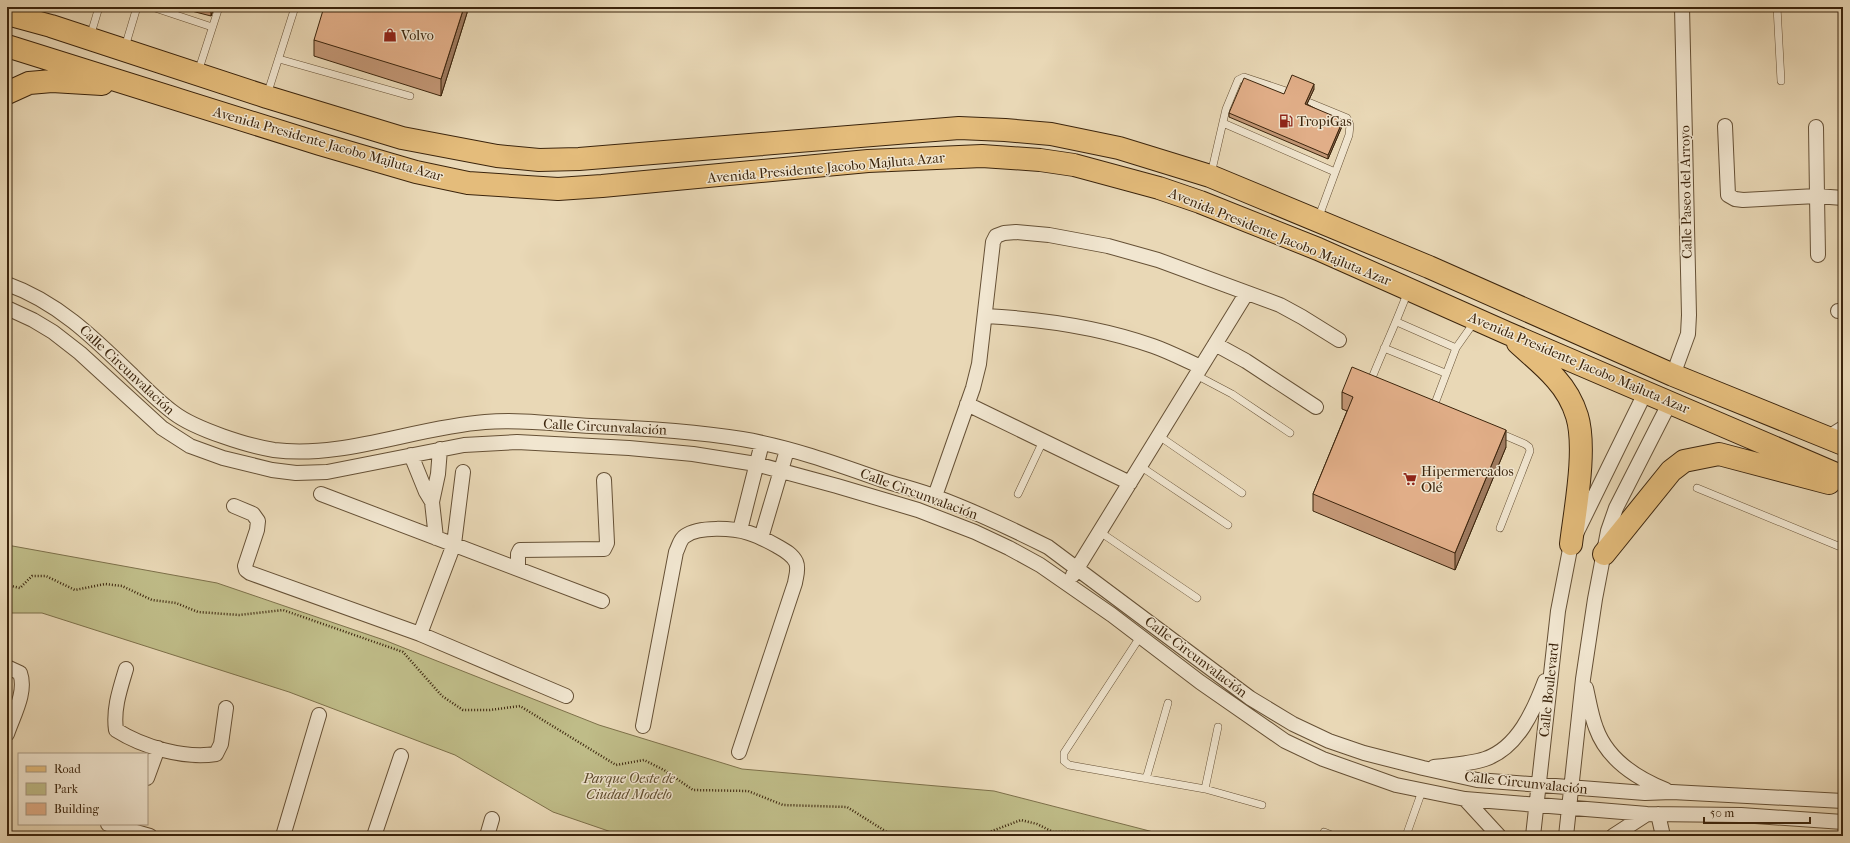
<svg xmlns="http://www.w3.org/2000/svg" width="1850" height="843" viewBox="0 0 1850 843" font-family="'IM FELL French Canon',serif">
<rect width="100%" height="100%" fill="#e9d8b6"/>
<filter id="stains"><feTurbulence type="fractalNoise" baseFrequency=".005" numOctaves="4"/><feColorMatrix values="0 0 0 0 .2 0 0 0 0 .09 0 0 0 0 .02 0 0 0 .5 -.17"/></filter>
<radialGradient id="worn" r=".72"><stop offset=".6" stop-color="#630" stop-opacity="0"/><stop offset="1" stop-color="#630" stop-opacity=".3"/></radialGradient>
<path fill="#bfbc88" stroke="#7d704a" d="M7,545L217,583L384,640L599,725L742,769L994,791L1169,836H623L553,812L455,755L289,692L42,613H7Z"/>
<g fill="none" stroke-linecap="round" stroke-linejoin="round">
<g stroke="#665136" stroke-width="8">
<path id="lane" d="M152,7L212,27
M1777,7L1781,81
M90,37L99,7
M125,47L137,7
M279,59L410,96
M198,72L219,7
M267,95L295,7
M1308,102L1347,118L1350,125L1349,135L1318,219
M1223,123L1335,172
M1211,174L1226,109L1238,80L1244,77L1286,91
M1397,322L1456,348
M1384,348L1445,373
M1196,375L1232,394L1290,433
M1374,382L1372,378C1384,348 1397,321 1408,291
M1430,404L1434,406L1456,348L1475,321
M1497,432L1525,444L1529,447L1530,451L1500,528
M1159,436L1242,493
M1140,466L1228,525
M1697,488L1843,548
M1018,494L1043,441
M1100,532L1197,598
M1140,637L1064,753V761L1069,765L1205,789L1262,805
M1146,779L1168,703
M1205,789L1218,727
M1324,832L1334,836
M1406,836L1422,791"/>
</g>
<g stroke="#665136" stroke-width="16">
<path id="street" d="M1725,126L1728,195L1735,199L1743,200L1817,196L1818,255
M1816,127L1817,196L1843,198
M7,284C58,302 95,339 133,376C146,389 159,402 174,413C195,429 248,446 274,450C343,459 416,427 485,422C520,419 556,424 591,426C642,428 692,431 742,439C790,447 837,464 882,480C900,486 918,490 936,497C974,511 1012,529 1048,547L1250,698L1293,724L1329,741L1364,753L1423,768L1477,780L1645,793L1672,792L1843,801
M7,308L33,320L53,332L80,353L162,428L190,446L223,458L272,470L296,473L327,472L464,445L517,442L629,448L693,454L756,464L837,486L918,510L975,532L1009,548L1040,565L1112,615L1200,682L1285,741L1323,759L1396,785L1465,799L1647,814L1741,815L1843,822
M1838,311H1843
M985,316C1041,319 1099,327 1153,346C1170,352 1185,360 1201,367
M1215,344L1246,361L1316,407
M1673,375L1688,334L1689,315L1682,7
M967,404L1130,483
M1827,438L1843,428
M411,455L426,492L432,502
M321,494L602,601
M935,496L973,388L979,364L993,242L996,236L1004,233L1016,232L1049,235L1108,246L1158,260L1280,305L1302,317L1339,340
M234,506L253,514L258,521L257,530L245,566L246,570L250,573L420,634L566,696
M740,530L762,443
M436,538L432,502L438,474L440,449
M761,538L787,450
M518,568V554L520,550L604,549L607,543L604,480
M1073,575L1246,294
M420,634L454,544L463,472
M7,667L20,673C27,692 13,716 7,734
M126,669C120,689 113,709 116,730C143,747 184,759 216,754L221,744L226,708
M1586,688C1589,701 1591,715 1596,728C1607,759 1636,778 1666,790
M643,726L676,552C679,546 680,539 685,536C699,526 733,528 749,533C759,536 768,541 777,546C784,550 792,554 796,562C799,569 796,576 795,583L739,752
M1434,767C1450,765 1470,764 1485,759C1518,748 1534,710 1545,681
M147,778L158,748
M1465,799L1499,836
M1658,814L1663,836
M108,824L150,836
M283,836L319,715
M374,836L401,756
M487,836L492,819
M1533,836L1558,611L1571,544L1646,391
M1566,836L1583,679L1595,599L1608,531L1616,508L1670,402
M1613,836L1647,814"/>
</g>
<g stroke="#3b240c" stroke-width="24">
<path id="primary" d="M7,14L51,26L267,97L402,138L497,156L539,160L579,159L959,128L1005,130L1051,134L1119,148L1210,176L1429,267L1673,375L1843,444
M7,46L320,144L416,172L468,183L558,189L602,186L868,161L982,156L1040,160L1074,165L1159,188L1200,202L1318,249L1507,333L1843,477
M7,93L29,83L52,81L102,84
M1518,343C1531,355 1545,366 1556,379C1565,389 1573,403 1577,416C1587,449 1575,510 1571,544
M1604,554L1671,471L1684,461L1719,454L1829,483"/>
</g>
<path stroke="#3b240c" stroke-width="2.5" stroke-dasharray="1 2" stroke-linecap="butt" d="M7,585L20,588L32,576H46L75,590L105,584L122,586L152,600L176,603L198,612L239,615L283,610L403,652L442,696L463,710H490L520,706L616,765L644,760L664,770L693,790L748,791L783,805L847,807L893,836
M972,836L984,834
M988,836L984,834L1021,820L1037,824L1053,832H1084L1093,836"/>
<use href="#lane" stroke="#f1e6d0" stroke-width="7"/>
<use href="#street" stroke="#f1e6d0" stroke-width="14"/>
<use href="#primary" stroke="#e4bc7b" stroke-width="22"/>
</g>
<path fill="#c29675" stroke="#3b240c" d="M176,7H214L211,16Z
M467,7V13L441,96L314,56V40Z
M1314,89L1307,104L1343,124L1328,159L1229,117V113Z
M1342,392L1506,447L1455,570L1313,511V494L1347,411L1342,409Z"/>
<path fill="#9e7a5f" stroke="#3b240c" d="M212,7H214L211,16V12Z
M464,7H467V13L441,96V79Z
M1314,84V89L1305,108V104Z
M1343,120V124L1328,159V155Z
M1506,430V447L1455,570V553Z"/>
<path fill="#e1ae88" stroke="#3b240c" d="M193,7H212L211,12Z
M324,7H464L441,79L314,40Z
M1292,75L1314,84L1305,104L1343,120L1328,155L1229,113L1244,78L1284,94Z
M1352,367L1506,430L1455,553L1313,494L1353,397L1342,392Z"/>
<defs>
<g id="shop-bare" transform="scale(1.08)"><path d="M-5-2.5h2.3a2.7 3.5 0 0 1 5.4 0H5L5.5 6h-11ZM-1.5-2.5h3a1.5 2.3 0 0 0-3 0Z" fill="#8f2418" stroke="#f1e6d0" stroke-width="2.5" paint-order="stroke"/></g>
<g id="fuel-bare" transform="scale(1.08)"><path d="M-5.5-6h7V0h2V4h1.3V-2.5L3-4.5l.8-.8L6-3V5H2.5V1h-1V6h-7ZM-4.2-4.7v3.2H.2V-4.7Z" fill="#8f2418" stroke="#f1e6d0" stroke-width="2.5" paint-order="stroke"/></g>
<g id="supermarket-bare" transform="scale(1.08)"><path d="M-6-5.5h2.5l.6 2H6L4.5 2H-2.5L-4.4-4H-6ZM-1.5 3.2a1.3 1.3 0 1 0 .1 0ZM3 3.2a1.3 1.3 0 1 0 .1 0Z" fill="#8f2418" stroke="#f1e6d0" stroke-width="2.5" paint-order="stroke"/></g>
</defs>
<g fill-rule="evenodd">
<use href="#shop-bare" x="390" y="35"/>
<use href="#fuel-bare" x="1286" y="121"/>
<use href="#supermarket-bare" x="1410" y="479"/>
</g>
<g text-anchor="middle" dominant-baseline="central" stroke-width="3" stroke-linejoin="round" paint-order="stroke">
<g font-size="14" fill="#3b240c" stroke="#f1e6d0" text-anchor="start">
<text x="401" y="35">Volvo</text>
<text x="1297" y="121">TropiGas</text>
<text x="1421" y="471">Hipermercados<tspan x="1421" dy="16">Olé</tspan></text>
</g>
<g font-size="14" fill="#3b240c" stroke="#f1e6d0">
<text transform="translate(328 144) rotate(16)">Avenida Presidente Jacobo Majluta Azar</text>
<text transform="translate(826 168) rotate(-5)">Avenida Presidente Jacobo Majluta Azar</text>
<text transform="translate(1686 192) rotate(-91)">Calle Paseo del Arroyo</text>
<text transform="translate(1280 237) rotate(22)">Avenida Presidente Jacobo Majluta Azar</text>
<text transform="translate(1579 363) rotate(23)">Avenida Presidente Jacobo Majluta Azar</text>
<text transform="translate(127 370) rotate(43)">Calle Circunvalación</text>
<text transform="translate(605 427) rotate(3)">Calle Circunvalación</text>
<text transform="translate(919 494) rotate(20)">Calle Circunvalación</text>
<text transform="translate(1196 657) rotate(37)">Calle Circunvalación</text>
<text transform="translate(1549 690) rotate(-84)">Calle Boulevard</text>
<text transform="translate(1526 783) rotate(6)">Calle Circunvalación</text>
</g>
<g font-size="14" font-style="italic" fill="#5c4a2b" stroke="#f1e6d0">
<text x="629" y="778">Parque Oeste de<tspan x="629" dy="16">Ciudad Modelo</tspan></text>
</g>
</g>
<rect width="1850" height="843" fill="none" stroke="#e9d8b6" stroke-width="24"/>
<rect x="8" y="8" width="1834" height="827" fill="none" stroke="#3b240c" stroke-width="2"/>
<rect x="12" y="12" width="1826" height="819" fill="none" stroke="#3b240c"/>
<rect x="18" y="753" width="130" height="72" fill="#f1e6d0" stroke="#a89882"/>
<rect x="26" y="766" width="20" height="6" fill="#e4bc7b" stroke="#a89882"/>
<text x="54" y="773" font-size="12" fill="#3b240c">Road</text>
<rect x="26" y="783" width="20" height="12" fill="#bfbc88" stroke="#a89882"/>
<text x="54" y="793" font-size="12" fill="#3b240c">Park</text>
<rect x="26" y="803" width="20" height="12" fill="#e1ae88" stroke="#a89882"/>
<text x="54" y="813" font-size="12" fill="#3b240c">Building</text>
<path d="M1704 817v6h106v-6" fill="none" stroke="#3b240c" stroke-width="2"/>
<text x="1710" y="817" font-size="12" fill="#3b240c" stroke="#f1e6d0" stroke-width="3" paint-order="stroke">50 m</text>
<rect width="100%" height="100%" filter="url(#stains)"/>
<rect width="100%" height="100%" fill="url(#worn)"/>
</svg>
